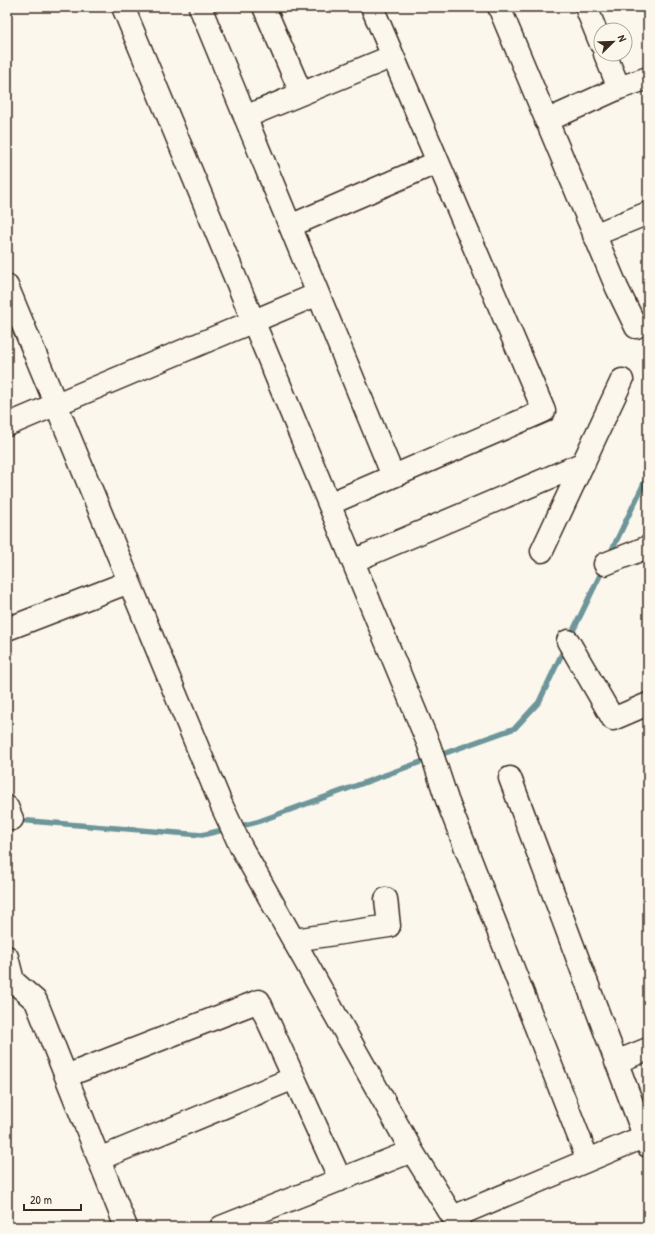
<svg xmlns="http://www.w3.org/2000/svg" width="655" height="1234" viewBox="0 0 655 1234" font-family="'Patrick Hand',sans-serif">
<rect width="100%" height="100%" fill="#fbf7ec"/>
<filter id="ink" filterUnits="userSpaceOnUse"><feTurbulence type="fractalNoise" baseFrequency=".025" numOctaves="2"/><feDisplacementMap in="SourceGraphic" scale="8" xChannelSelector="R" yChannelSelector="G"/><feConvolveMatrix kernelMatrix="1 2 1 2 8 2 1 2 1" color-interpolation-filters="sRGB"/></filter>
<g filter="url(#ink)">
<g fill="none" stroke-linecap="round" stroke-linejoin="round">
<path stroke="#6d959a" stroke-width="5.5" d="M609,556L648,475
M570,637L604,567
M437,756L515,728L539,702L565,647
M17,820L202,835L227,829
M237,827L257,822L429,759"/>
<g stroke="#3b2a1e" stroke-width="25">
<path id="minor" d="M123,7L429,745L447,800L588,1160
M200,7L393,476
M264,7L301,93
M499,7L617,288L636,327
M586,7L601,44
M605,54L619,88
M245,117L393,56
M546,121L619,88L648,78
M290,226L438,162
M594,235L648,213
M7,286L221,804L241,847L412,1151L459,1227
M7,425L318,294
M329,504L544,411L372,7
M542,551L622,380
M353,561L584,463
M605,564L648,547
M7,629L129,582
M568,641L613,719L648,704
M510,778L648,1146
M7,807L12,819
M294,940L389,926L386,899
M7,957L13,981L36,1001L126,1227
M616,1062L648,1049
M66,1076L259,1001L340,1179
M99,1159L294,1078
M453,1217L648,1135
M221,1227L412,1151"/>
</g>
<use href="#minor" stroke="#fbf7ec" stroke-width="22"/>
</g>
</g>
<rect width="655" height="1234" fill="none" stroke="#fbf7ec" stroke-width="24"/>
<rect x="12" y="12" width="631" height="1210" fill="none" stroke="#3b2a1e" stroke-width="1.5" filter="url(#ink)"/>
<g transform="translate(613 42) rotate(67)"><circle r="19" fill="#fbf7ec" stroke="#aea59a"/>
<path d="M0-3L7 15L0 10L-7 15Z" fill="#3b2a1e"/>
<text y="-6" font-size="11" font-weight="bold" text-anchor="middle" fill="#3b2a1e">N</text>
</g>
<path d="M24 1204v6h57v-6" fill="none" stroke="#3b2a1e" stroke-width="2"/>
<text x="30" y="1204" font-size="12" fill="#3b2a1e" stroke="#fbf7ec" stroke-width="3" paint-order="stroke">20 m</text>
</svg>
